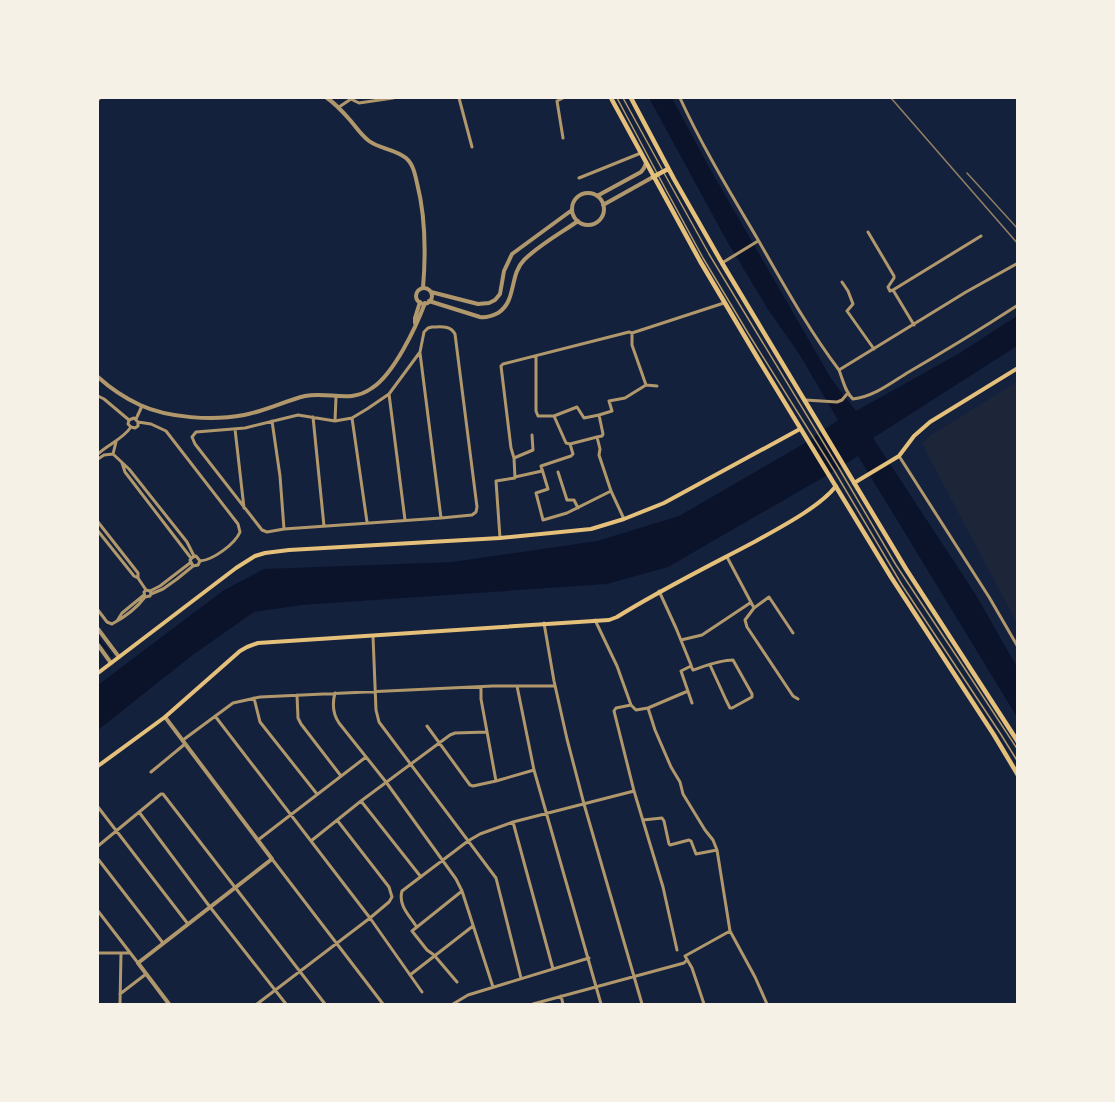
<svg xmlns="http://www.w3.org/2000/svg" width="1115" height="1102" viewBox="0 0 1115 1102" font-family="'Playfair Display',serif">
<rect width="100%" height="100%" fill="#14213d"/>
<path fill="#1d2539" d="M1017,382V623L922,444L931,435Z"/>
<path fill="#0b132b" d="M649,98H672L709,167L832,380L856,411L958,354L1017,316V346L873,438L976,595L1017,667V717L858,456L824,477L668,567L607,584L302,605L254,612L194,654L98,730V685L224,590L264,569L452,562L597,541L679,516L805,443L838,420L798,352L769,311L728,243Z"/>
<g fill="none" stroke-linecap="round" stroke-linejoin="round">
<path stroke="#0b132b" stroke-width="1.5" d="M98,638L112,656"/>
<path stroke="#b1986c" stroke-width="1.5" d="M617,98L658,175L703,258L748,333L835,472L902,585L1000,733L1018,762
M623,98L662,169
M664,173L709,254L840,470L896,565L961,663L1018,750"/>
<path stroke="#b1986c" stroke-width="3" d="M459,98L472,147
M680,98C702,146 730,192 757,238C783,283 808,329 839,370
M351,99L359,103L393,98
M339,107L351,99
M563,138L557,101L563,98
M579,178L641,153
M868,232L894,276V278L888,287L890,291L893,290L914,325
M722,263L758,241
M1018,263L966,292L839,370C843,380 845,392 853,399C873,397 891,383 907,373C945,351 981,329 1018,305
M842,282L848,291L853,304L847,311L874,349
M893,290L981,236
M432,327C441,327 450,325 455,334L477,507L476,512L472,515L441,518L284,529L267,532L262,530L195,444L192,437L196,432L245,428L298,415L335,421L352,418L367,409L389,394L420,352L424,332L428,328Z
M632,333V345L646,385L657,386
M420,353L441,518
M536,356V411L538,416H554L577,407L584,418L599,415
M389,394L405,520
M98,396L104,399L129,420
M805,400L837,402L842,400L847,394
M554,416L566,443L570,444L573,454L571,456L541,466L548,489L536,493L543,520L567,513L611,491
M313,417L324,526
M352,418L367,522
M136,419L142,406
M272,421L280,476L284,529
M335,421L336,397
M138,422V426L135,428L131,427L128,424L129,420L134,418L138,422L151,424L166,431L238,524L240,532C235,544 213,560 200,561
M235,429L244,508
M570,444L597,437
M98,454C108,444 122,440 131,427
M113,454L129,469L187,542L194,556
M113,454L116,442
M899,456L989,597L1018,647
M514,458L511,448L501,366L503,364L629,332L632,333L724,303
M98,459L104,455L113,454
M122,463L125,472L191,558
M558,472L567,500H574L578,508
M515,477L542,471
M624,519L611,491L599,455L600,449L597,437L602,436L603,434L599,415L612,411L609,401L625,398L646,385
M98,522L138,573V578L146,590
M98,531L134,576L138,578
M500,538L496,481L515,478L514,458L533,450L532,435
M727,557L754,608L745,620L747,627L793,696L798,699
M150,591L160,586L190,563
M659,591L676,628L691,665V666L681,671L692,703
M151,594L163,589L177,579L193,566L198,565L200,561L196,556L193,557L190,560L193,566
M754,608L769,597L793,633
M98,610L107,622L112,624C125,617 136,609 145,597L150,596L151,593L150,591L146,590L144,592L145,597
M595,620L617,666L631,705L636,710L648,708L655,730L671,767L680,782L683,794L705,830L713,840L717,850L730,931L755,977L767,1004
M117,621L122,613L144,595
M544,623L554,681L567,739L584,804L642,1004
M373,636L376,710L379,722L496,878L521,978
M681,640L702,635L750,603
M691,666L693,670C705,666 720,660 733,660L752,694V697L732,708H730L726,700L710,665
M517,686L534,770L601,1004
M481,687V699L496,781L534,770
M335,693C332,704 333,714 339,723L386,782L456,879L462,891L493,987
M297,695L298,718L301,724L341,776
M254,698L260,722L317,794
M631,705L616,708L614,711L634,791L663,887L677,950
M648,708L688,691
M215,716L370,918L422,992
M427,726L470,785L473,786L496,781
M183,740L233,703L260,697L493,686H554
M151,772L185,744
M361,801L421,877
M98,807L188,924
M139,812L210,907L286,1004
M643,820L662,818L664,821L669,844L670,845L689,840L691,841L696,854L717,850
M513,822L553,969
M258,840L366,757
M311,841L361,801L450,735L455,733L487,732
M98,846L161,794H163L325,1004
M98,859L163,943
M272,859L383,1004
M98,911L138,963
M416,926C409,915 398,905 402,891L468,841L480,834L513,822L634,791
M98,953H130
M410,975L473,926
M457,982L434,955L427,950L412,931L462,891
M120,994L146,974
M561,996L563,1004
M120,1004L121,953
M257,1004L370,918L389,902L392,897L389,887L337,820
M453,1004L468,995L589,958
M533,1004L684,963L687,960
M704,1004L692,968L685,956L730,931"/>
<path stroke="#b1986c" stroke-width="4" d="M327,98C336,104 343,112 350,120C356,127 361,135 369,141C380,149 395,149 406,158C413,164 415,174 417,183C426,218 426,252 423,288
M98,99L99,98
M572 209a16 16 0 1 1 32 0a16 16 0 1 1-32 0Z
M597,196L641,172L644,168L646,163
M603,205L653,177
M416 296a8 8 0 1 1 16 0a8 8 0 1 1-16 0Z
M431,292L478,304L489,303L495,300L500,294L504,271L512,254L572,210
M429,301L480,317C487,318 492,316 498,313C517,301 509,275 524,260C539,245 561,233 578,221
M415,323V318L420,302
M98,377C110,388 125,398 140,405C168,418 213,421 244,415C265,411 285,401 305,396C329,391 350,404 372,388C394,374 416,327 425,303
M98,629L119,657
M98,645L111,663
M165,717L272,859L138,963L169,1004"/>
<path stroke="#e5c07b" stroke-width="4" d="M854,483L899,456L914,436L930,422L1018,368
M98,673L236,568L255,556L265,553L289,550L500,538L591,529L624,519L664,503L800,429
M98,766L165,717L240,651L247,647L258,643L609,620L617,617C662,589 709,566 756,541C779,528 820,507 836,486"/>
<path stroke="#e5c07b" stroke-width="4.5" d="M611,98L700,261L757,357L891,577L994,735L1018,775
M631,98L674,179L722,263L906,569L1018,742
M653,177L668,169"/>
<path stroke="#918062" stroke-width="1.5" d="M891,98L1018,244
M967,173L1018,229"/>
</g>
<rect width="1115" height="1102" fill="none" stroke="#f6f1e7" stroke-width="198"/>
</svg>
